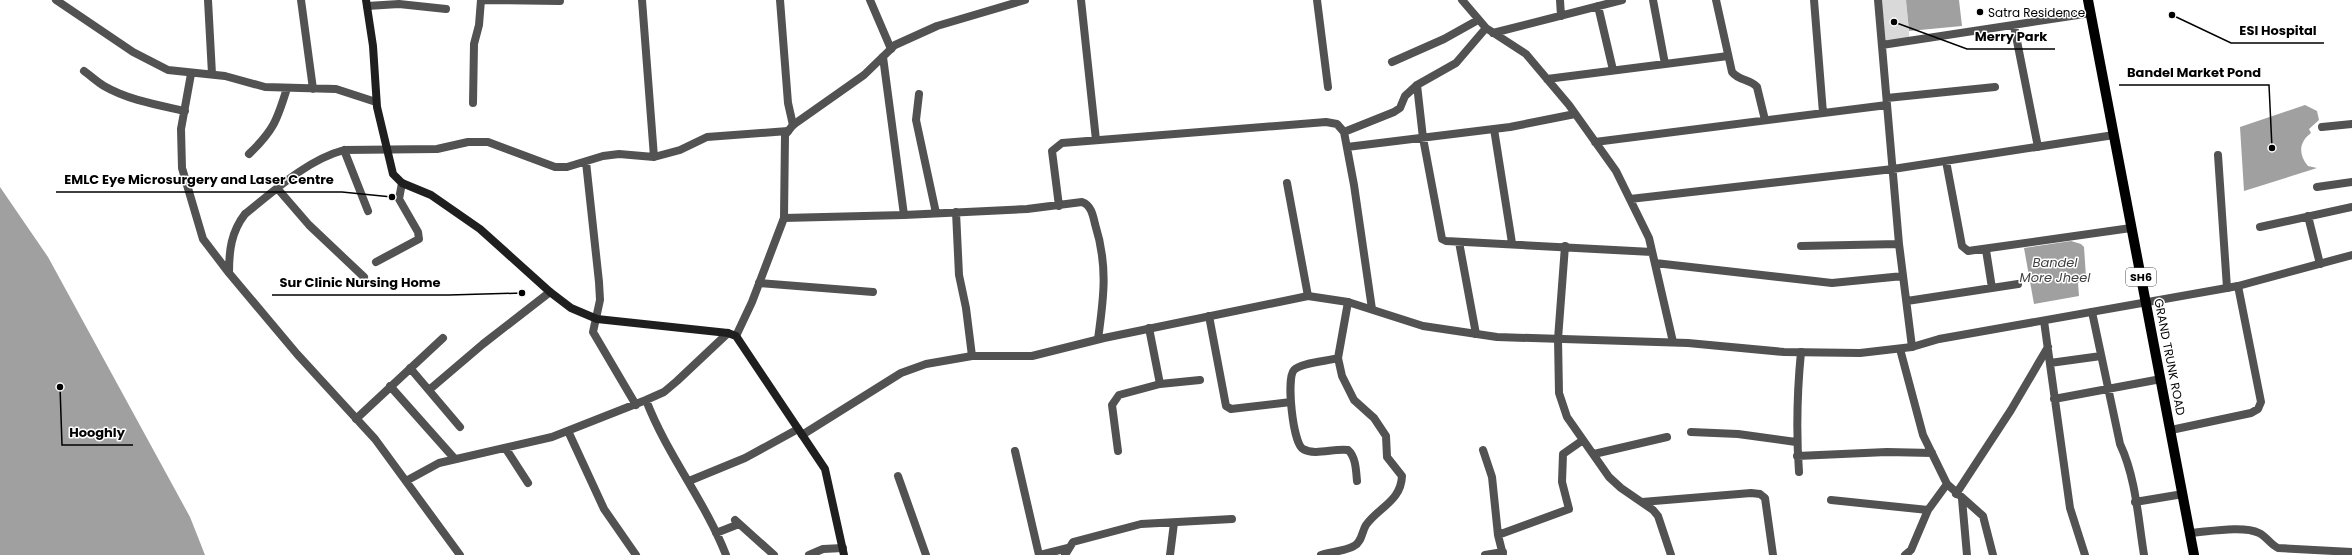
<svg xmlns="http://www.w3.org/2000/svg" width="2352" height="555" viewBox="0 0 2352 555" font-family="Poppins,sans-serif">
<rect width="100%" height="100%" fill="#fff"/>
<path fill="#d9d9d9" d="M1878,0H1906L1910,44L1882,47Z"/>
<path fill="#a0a0a0" d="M1906,0H1959L1962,26L1909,31Z
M2305,105L2317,111L2319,120L2309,129L2311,133C2299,142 2298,154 2308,166L2317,168L2244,191L2240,127Z
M0,187L48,257L190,517L205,555H0Z
M2071,241L2081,244L2084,247L2086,277L2078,283L2079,296L2034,304L2024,248Z"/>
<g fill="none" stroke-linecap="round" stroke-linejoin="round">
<path stroke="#525252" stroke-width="8" d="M56,0L133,52L168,70L225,76L265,87L336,89L376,102
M208,0L212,74
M301,0L313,89
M481,0L560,1
M642,0L654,157
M780,0L788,103L793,125
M870,0L891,49
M1081,0L1096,140
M1317,0L1328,87
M1462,0L1486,28L1526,54L1569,105L1616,171L1649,238L1673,342
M1560,0L1561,16
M1653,0L1665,64
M1716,0L1732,72C1739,81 1750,79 1757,87L1765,120
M1814,0L1823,113
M1878,0L1899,244L1912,347
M367,6L399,4L446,9
M1598,6L1613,70
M2014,26L2038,147
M1493,33L1622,0
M1882,45L2091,13
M883,57L904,215
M1392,62L1444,39L1478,20
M84,71C91,76 97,82 104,86C128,100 158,105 185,111
M191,74L181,129L182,168L203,239L229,273
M1547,79L1728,56
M1417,85L1423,138L1442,239L1446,241L1652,252
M919,94L916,120L936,213
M1887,98L1995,87
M473,103L474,44L479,25L481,0
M2322,127L2352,124
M1494,129L1512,243
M1344,132L1394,112L1400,108L1405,96L1417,85L1456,63L1486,28
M1595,142L1887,105
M1347,147L1510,127L1575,114
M344,150L368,211
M249,154C273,131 277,121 287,88
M2218,155L2227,288
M1946,161L1962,246L1968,251L2131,228
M586,162L599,282L600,300L593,332L636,405
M1287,183L1308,296
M2317,187L2352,182
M277,188L309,225L364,277
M1630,199L1893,169L2114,135
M1059,206L1052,151L1062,143L1326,122L1337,124L1344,132L1354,185L1372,309
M956,212L959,275L966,308L972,356
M2308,216L2320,264
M784,218L904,215L1027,209L1082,202C1091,205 1093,215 1095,224C1108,265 1104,297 1098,339
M2260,227L2352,207
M1459,242L1476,334
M1565,246L1558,339L1559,393L1567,417L1609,477L1621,488L1653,510L1658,516L1671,555
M1801,246L1899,244
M1986,250L1992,288
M376,262L419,239L418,232L399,199L402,183
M1655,263L1832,283L1903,276
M759,283L873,292
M1907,301L2018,284
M2092,312L2120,444C2136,478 2138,518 2144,555
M1209,316L1226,406L1231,409L1291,402
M2044,321L2070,508L2085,555
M1149,328L1160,384
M1900,349L1923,435L1947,484L1983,516L1993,555
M1338,358C1328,361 1300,363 1294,370C1286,378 1293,444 1303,449C1315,456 1334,448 1348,450C1356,457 1356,471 1357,481
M2050,363L2101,356
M410,368L460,427
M390,386L454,458
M429,390L483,344L550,292
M2054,399L2161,379
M646,400C667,455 705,501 726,555
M356,419L443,338
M2171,430L2251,413L2258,409L2261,402L2238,286
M568,431L604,509L636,555
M1691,432L1738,434L1796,442
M506,449L528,483
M1483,450L1492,477L1498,535L1503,555
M1015,451L1039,555
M1118,451L1112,405L1119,395L1160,384L1200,380
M1594,454L1667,437
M1797,456L1887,452L1932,453
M1799,472C1796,431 1797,393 1801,352
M898,476L926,555
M406,481L439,463L552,437L646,400L664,392L677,381L728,333
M689,481L745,458L798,429
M1956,494L2011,410L2048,347
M1962,499L1967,555
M1831,500L1928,510
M1642,502L1751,493L1760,494L1765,498L1773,555
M2135,502L2183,494
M735,520L774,555
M716,533L739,524
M2190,533C2207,532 2243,525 2259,533C2267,537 2270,544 2278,548L2352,552
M1498,535L1569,509L1562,482L1563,454L1583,440
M460,555L375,439L297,354L229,273C229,251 231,232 245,214C274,191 307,160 344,150L437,149L468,142H488L555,167H567L603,156L619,154L654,157L680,150L707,137L788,131
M809,555L823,549L843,548
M1040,555L1068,548
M1065,555L1073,542L1141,524L1232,519
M1170,555L1174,523
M1321,555C1331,552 1345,551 1354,546C1362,542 1362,531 1366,525C1379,507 1401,501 1402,476L1387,457L1386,436L1374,418L1354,400L1342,376L1338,358L1348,302
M1485,555L1503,552
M1905,555L1911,550L1928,510L1947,484"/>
<path stroke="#525252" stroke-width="8" d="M736,336L752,302L784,218L785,135L793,125L864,75L895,45L937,26L1025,0
M802,435L901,373L926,364L972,356H1032L1104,338L1308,296L1348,302L1423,326L1497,337L1688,343L1784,352L1860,353L1912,347L1939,339L2238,286L2352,255"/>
<path stroke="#1f1f1f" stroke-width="8" d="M366,0L373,46L377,107L393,174L402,183L431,195L480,229L550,292L571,308L597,319L728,333L736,336L825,469L844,555"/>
<path stroke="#000" stroke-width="10" d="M2088,0L2194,555"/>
</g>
<circle fill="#000" stroke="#fff" stroke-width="1.5" cx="1980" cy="12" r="4"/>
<g text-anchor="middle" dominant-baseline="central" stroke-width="3" stroke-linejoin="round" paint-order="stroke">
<rect fill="#fff" stroke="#4c4c4c" stroke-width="1" x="2126" y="268" width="30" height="18" rx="3"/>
<g font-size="11" font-weight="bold" fill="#000">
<text x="2141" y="277">SH6</text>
</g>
<g font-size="12" fill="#000" stroke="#fff" text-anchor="start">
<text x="1988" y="12">Satra Residence</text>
</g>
<g font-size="12" fill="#000" stroke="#fff">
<text transform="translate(2170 357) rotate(79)">GRAND TRUNK ROAD</text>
</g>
<g font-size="13" font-style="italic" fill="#414141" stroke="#fff">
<text x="2055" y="262">Bandel<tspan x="2055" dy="15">More Jheel</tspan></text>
</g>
</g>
<path fill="none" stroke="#000" stroke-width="1.5" d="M2172 15L2231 43H2324M1894 22L1967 49H2055M2272 148L2269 85H2119M392 197L342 192H56M522 293L449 295H272M60 387L62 445H133"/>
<g fill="#000" stroke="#fff" stroke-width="1.5">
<circle cx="2172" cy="15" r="4"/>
<circle cx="1894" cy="22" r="4"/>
<circle cx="2272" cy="148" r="4"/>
<circle cx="392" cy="197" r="4"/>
<circle cx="522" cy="293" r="4"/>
<circle cx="60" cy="387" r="4"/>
</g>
<g font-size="13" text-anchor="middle" font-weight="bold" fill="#000" stroke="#fff" stroke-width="3" stroke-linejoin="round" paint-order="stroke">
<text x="2278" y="35">ESI Hospital</text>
<text x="2011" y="41">Merry Park</text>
<text x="2194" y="77">Bandel Market Pond</text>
<text x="199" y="184">EMLC Eye Microsurgery and Laser Centre</text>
<text x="360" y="287">Sur Clinic Nursing Home</text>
<text x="97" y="437">Hooghly</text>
</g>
</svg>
